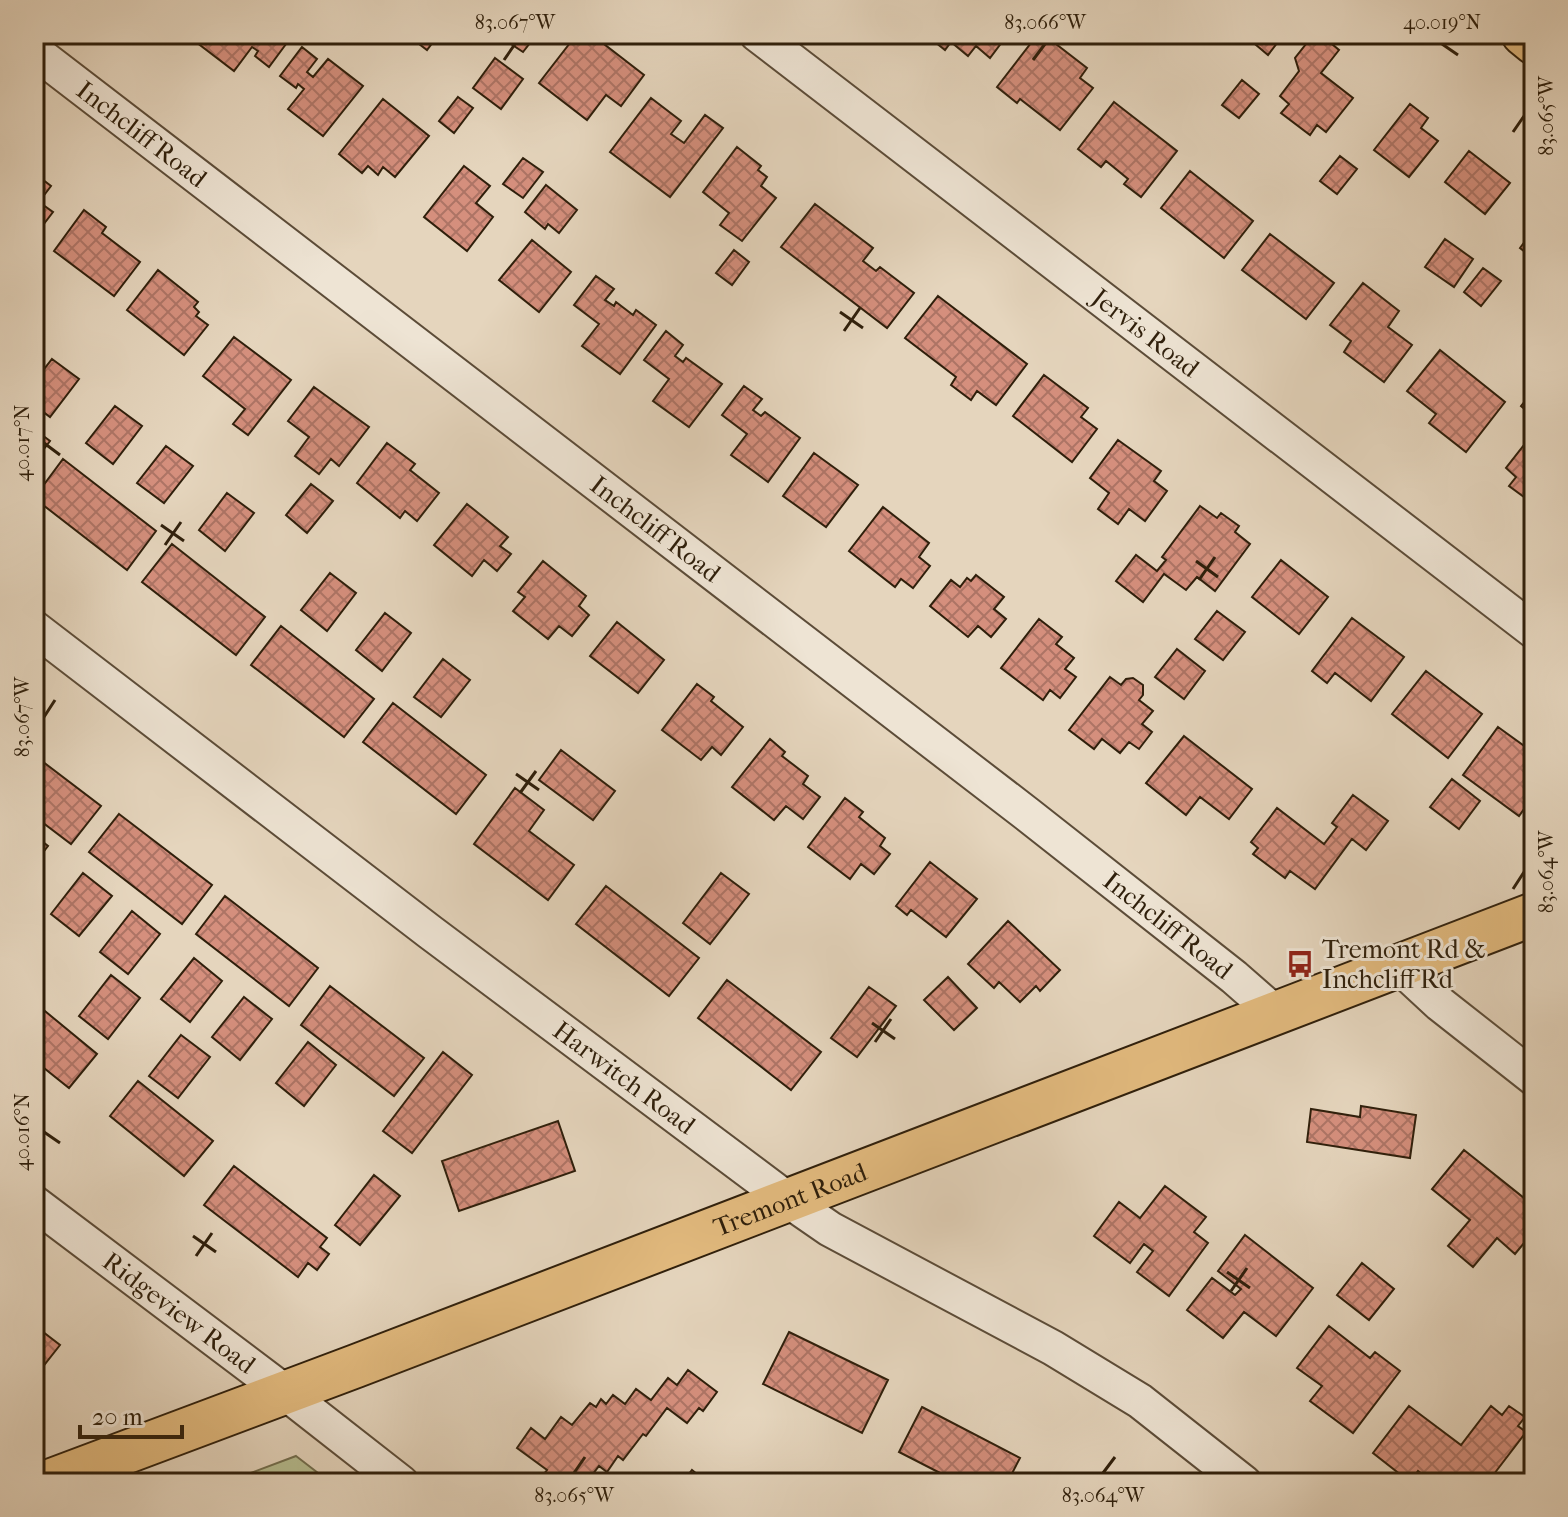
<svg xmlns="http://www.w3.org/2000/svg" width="1568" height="1517" viewBox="0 0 1568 1517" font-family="'IM FELL French Canon',serif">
<defs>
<pattern id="building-cross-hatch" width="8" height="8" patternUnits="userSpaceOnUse" patternTransform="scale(2)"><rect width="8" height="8" fill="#d58f7d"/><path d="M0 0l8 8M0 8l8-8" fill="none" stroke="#ad7465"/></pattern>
</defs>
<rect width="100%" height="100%" fill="#e5d5bd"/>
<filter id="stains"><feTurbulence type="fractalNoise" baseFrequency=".0025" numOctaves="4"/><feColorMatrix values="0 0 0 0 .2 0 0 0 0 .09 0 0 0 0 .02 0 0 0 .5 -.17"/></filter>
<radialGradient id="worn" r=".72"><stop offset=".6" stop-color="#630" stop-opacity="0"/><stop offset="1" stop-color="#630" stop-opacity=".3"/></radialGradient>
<path fill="#b6bd90" stroke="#726e4e" stroke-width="2" d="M296,1456L331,1483H224Z"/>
<path fill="url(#building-cross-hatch)" stroke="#2f1f0b" stroke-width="2" d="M202,34H264L262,37L266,40L270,34H282L289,40L269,67L255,56L258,51L252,47L234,71L196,42Z
M406,34H439L427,50Z
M510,34H537L523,52L505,40Z
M577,34H591L644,75L621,106L606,95L587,120L539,83Z
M925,34H1008L990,58L976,46L968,56L951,42L945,50Z
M1038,34H1043L1087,68L1080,78L1093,88L1060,130L1020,99L1017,103L997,87Z
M1243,34H1284L1268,55Z
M1314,34H1320L1339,50L1321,73L1353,98L1326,132L1317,125L1310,135L1281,113L1289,104L1280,96L1299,71L1295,58Z
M302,47L317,59L307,72L313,77L328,59L363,86L323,136L288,109L304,89L298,84L296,88L280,76Z
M495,58L523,79L501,109L473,88Z
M1242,80L1259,94L1239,118L1222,105Z
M458,97L473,108L454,133L439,121Z
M651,98L681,121L671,134L684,143L705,115L723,128L670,197L610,152Z
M383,99L429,136L395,177L383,167L378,175L368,166L362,173L339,154Z
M1114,102L1177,151L1141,197L1124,184L1128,179L1106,161L1101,167L1078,149Z
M1410,104L1428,118L1421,128L1438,141L1409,177L1374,150Z
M737,147L761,166L758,170L767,177L761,186L776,198L742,241L720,225L729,213L703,192Z
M1469,151L1510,183L1485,214L1445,182Z
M1340,156L1357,169L1337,194L1320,181Z
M523,158L543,172L523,198L503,184Z
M464,166L490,186L476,203L493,217L467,251L424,217Z
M1190,171L1253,221L1224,258L1161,208Z
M34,173L51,186L39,202L53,212L37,233L34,231Z
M546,185L577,210L559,233L548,224L545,229L525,212Z
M815,204L873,248L863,261L876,271L880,267L914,293L887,328L781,247Z
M84,210L106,227L102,233L140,262L114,296L54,251Z
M1534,229V259L1520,248Z
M1270,234L1334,283L1306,319L1242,270Z
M1445,239L1473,259L1454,287L1425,267Z
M532,240L571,272L539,312L499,280Z
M734,250L749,262L732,285L716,273Z
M1483,268L1501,281L1481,306L1464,292Z
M158,270L198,302L194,307L199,312L196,316L208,325L184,355L127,310Z
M596,276L614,289L605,300L614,306L616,302L633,315L636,310L656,325L620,374L582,346L599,324L574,305Z
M1363,283L1399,311L1388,327L1412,345L1384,382L1344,352L1351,341L1330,325Z
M938,296L1027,364L996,405L977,391L971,400L951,385L956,377L905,338Z
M666,331L683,345L675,356L683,362L686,358L722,384L689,427L653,401L669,379L644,360Z
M234,337L291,380L248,435L233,424L245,409L203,376Z
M1440,350L1505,402L1466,452L1429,423L1436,414L1407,391Z
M52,359L79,379L50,417L34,405V382Z
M1044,375L1088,408L1081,417L1097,429L1072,462L1013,416Z
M744,386L762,399L753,410L761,416L765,412L800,438L768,482L731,455L747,434L722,415Z
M314,387L369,427L339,466L331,459L319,474L295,456L309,437L288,421Z
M1534,390V417L1521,406Z
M115,406L142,426L113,464L86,443Z
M34,429L50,441L34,462Z
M1531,436L1534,438V500L1532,503L1509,486L1516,477L1506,468Z
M1118,440L1161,471L1154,481L1167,491L1145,521L1129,509L1118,524L1098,509L1109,493L1090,478Z
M387,443L415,464L410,470L439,493L417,521L405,511L400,518L357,483Z
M166,446L193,466L164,503L137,483Z
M814,453L858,485L826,527L783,496Z
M63,459L156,531L127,570L34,498Z
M311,484L333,501L307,533L286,515Z
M227,493L254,513L225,551L199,530Z
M467,504L508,537L500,546L511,554L497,571L484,560L472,576L434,545Z
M1200,506L1217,518L1221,513L1239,526L1235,532L1250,544L1215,591L1197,577L1186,590L1164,574L1143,602L1116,581L1136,555L1157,571L1166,560L1162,557Z
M883,507L929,543L919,557L930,566L913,588L901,579L895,587L849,551Z
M172,544L265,617L236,655L142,582Z
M1281,560L1328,597L1299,634L1252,597Z
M543,561L586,596L579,606L589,615L572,636L559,626L548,639L513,611L525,597L518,592Z
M330,573L356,593L327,631L301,610Z
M976,575L1004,597L994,609L1006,619L991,637L978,626L968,637L930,606L951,580L960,587L967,578L971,581Z
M1217,611L1245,632L1223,660L1195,639Z
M385,613L411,633L382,671L356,650Z
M1352,618L1404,657L1371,701L1335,673L1327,683L1312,671Z
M1039,619L1062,637L1056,644L1074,658L1065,669L1076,677L1060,698L1050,690L1043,700L1001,668Z
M617,622L664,660L638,693L590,656Z
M281,626L374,699L344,737L251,665Z
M1177,649L1205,671L1184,699L1155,677Z
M443,659L470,680L441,717L414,697Z
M1426,671L1482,714L1448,758L1392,714Z
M1110,677L1121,685L1126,679L1133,678L1143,685V695L1139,700L1153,711L1142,724L1152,732L1139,749L1129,742L1120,753L1102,739L1094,749L1069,730Z
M697,684L714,697L711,701L743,727L721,755L712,747L701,760L662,730Z
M393,703L486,775L456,814L363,742Z
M1498,727L1534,753V795L1519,816L1463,775Z
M1184,736L1252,789L1229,819L1200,797L1186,815L1146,783Z
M770,739L785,752L782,756L808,776L803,784L820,797L803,819L786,806L774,820L732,787Z
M561,750L615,791L593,820L539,780Z
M34,755L101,806L71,844L34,816Z
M1452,779L1480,801L1459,829L1430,807Z
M515,788L544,810L529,831L574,865L548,900L474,844Z
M1353,795L1388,821L1366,850L1352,839L1315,889L1290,871L1285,878L1253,854L1258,848L1251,842L1277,808L1324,844L1337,827L1332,823Z
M845,798L863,812L859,817L885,838L880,846L890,854L874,874L861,864L850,879L808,847Z
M119,814L212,885L182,924L89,852Z
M34,835L48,846L34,864Z
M930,862L977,899L946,937L911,910L907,915L896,906Z
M83,873L112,896L79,936L51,914Z
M721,873L749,894L710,944L683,923Z
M606,886L699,958L669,996L576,924Z
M225,896L318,968L289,1006L196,934Z
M132,911L160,934L128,974L100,952Z
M1008,921L1060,970L1040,991L1036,986L1020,1002L999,982L994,988L968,964Z
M194,958L222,981L190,1022L161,999Z
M111,975L140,998L108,1039L79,1016Z
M948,977L977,1008L954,1030L924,1000Z
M727,980L821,1052L791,1090L698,1018Z
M330,986L424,1058L394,1096L301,1025Z
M869,987L896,1006L857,1057L831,1038Z
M244,997L272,1019L240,1060L212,1037Z
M34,1002L97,1054L69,1088L34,1060Z
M181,1035L210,1057L178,1098L149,1076Z
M308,1042L336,1065L304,1106L276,1083Z
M443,1052L472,1075L412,1153L383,1131Z
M138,1081L213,1141L184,1176L110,1116Z
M1361,1106L1416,1115L1410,1158L1307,1142L1311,1109L1360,1117Z
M558,1121L575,1171L459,1211L442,1161Z
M1464,1150L1534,1206V1231L1515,1254L1497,1238L1473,1267L1448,1246L1470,1220L1432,1189Z
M234,1166L327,1238L320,1247L329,1254L317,1270L308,1263L298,1277L204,1205Z
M374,1175L400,1196L360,1245L335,1225Z
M1165,1186L1206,1217L1194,1232L1208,1243L1169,1296L1137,1272L1153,1251L1144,1244L1130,1263L1094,1236L1119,1202L1140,1218Z
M1245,1235L1313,1288L1276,1336L1244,1312L1223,1338L1187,1310L1212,1278L1235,1295L1241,1289L1218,1271Z
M1362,1263L1394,1289L1369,1320L1337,1295Z
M34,1325L60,1345L34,1378Z
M1329,1326L1370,1358L1375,1352L1400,1371L1353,1433L1310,1401L1322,1386L1297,1368Z
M789,1332L888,1380L862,1433L763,1384Z
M688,1370L717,1392L703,1411L699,1408L687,1423L667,1408L646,1436L643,1434L623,1460L618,1456L607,1472L599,1466L586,1483H554L543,1475L547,1470L517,1448L531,1428L545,1439L561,1417L572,1425L590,1403L596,1407L601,1399L606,1404L613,1395L625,1404L636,1389L651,1400L668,1378L677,1385Z
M1409,1406L1461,1445L1491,1406L1502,1415L1509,1406L1525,1417L1518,1426L1526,1432L1494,1474L1501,1480L1499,1483H1433L1418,1471L1410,1482L1373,1453Z
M922,1407L1020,1458L1007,1483H942L946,1476L899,1452Z
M692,1470L708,1483H682Z"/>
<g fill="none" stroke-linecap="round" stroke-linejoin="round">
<g stroke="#5c4c38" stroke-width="38">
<g id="minor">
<path id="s1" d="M757,34L1534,631"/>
<path id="s2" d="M34,51L1027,814L1234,977L1274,1012"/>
<path id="s3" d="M34,628L430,932L788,1200L830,1229L1053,1348L1140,1401L1244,1483"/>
<path d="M1399,966L1440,1004L1534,1078"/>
<path id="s4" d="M34,1203L286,1393L401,1483"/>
</g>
</g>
<g stroke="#2f1f0b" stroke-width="46">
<g id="major">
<path d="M1523,34L1534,43"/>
<path id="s5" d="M44,1483L356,1366L1534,914"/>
</g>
</g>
<use href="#minor" stroke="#eee4d4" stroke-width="34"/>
<use href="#major" stroke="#e2ba7e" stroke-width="42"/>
</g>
<path fill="none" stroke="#2f1f0b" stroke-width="3" d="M1442,44L1458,55M504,60L515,44M1033,60L1045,44M1513,132L1524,116M840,312L863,328M844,331L860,308M44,443L60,455M161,525L184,541M165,545L181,522M1196,561L1218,577M1199,580L1215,557M44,717L55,700M516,774L539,790M520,793L536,771M1513,889L1524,872M872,1023L895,1039M875,1042L891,1019M44,1132L60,1143M193,1236L216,1252M196,1256L212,1233M1227,1272L1250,1288M1231,1291L1247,1268M574,1473L585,1457M1103,1473L1115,1457"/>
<defs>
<g id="bus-bare" transform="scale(2.16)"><path d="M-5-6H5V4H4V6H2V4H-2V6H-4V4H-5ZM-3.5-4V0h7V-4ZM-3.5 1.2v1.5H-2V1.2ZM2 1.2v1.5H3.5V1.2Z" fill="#8f2418" stroke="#eee4d4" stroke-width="2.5" paint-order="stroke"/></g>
</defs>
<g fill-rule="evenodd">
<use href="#bus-bare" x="1300" y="964"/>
</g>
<g text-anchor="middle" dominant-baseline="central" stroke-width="6" stroke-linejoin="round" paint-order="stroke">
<g font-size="26" fill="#2f1f0b" stroke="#eee4d4">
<text stroke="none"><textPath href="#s2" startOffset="136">Inchcliff Road</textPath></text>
<text stroke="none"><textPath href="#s1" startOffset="490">Jervis Road</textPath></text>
<text stroke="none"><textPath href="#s2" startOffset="784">Inchcliff Road</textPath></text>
<text stroke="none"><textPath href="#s2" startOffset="1432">Inchcliff Road</textPath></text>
<text stroke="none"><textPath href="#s3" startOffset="742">Harwitch Road</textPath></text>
<text stroke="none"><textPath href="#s5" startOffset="798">Tremont Road</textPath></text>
<text stroke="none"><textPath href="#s4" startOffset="182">Ridgeview Road</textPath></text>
</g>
<g font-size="26" fill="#2f1f0b" stroke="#eee4d4" text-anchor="start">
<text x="1322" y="949">Tremont Rd &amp;<tspan x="1322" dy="30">Inchcliff Rd</tspan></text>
</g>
</g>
<rect width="1568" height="1517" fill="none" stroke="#e5d5bd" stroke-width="88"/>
<path d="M80 1425v12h102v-12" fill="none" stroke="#2f1f0b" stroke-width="4"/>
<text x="92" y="1425" font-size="24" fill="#2f1f0b" stroke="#eee4d4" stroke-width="6" paint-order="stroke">20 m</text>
<rect x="44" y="44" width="1480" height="1429" fill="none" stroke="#2f1f0b" stroke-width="3"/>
<g font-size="20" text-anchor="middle" fill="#2f1f0b">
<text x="515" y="29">83.067°W</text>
<text x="1045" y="29">83.066°W</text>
<text x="1442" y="29">40.019°N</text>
<text transform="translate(1546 116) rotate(-90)" y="7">83.065°W</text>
<text transform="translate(22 443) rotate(-90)" y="7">40.017°N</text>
<text transform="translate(22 717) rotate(-90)" y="7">83.067°W</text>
<text transform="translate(1546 872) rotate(-90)" y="7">83.064°W</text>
<text transform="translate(22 1132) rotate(-90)" y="7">40.016°N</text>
<text x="574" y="1502">83.065°W</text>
<text x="1103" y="1502">83.064°W</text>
</g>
<rect width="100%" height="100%" filter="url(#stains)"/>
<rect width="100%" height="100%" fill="url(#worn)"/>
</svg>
